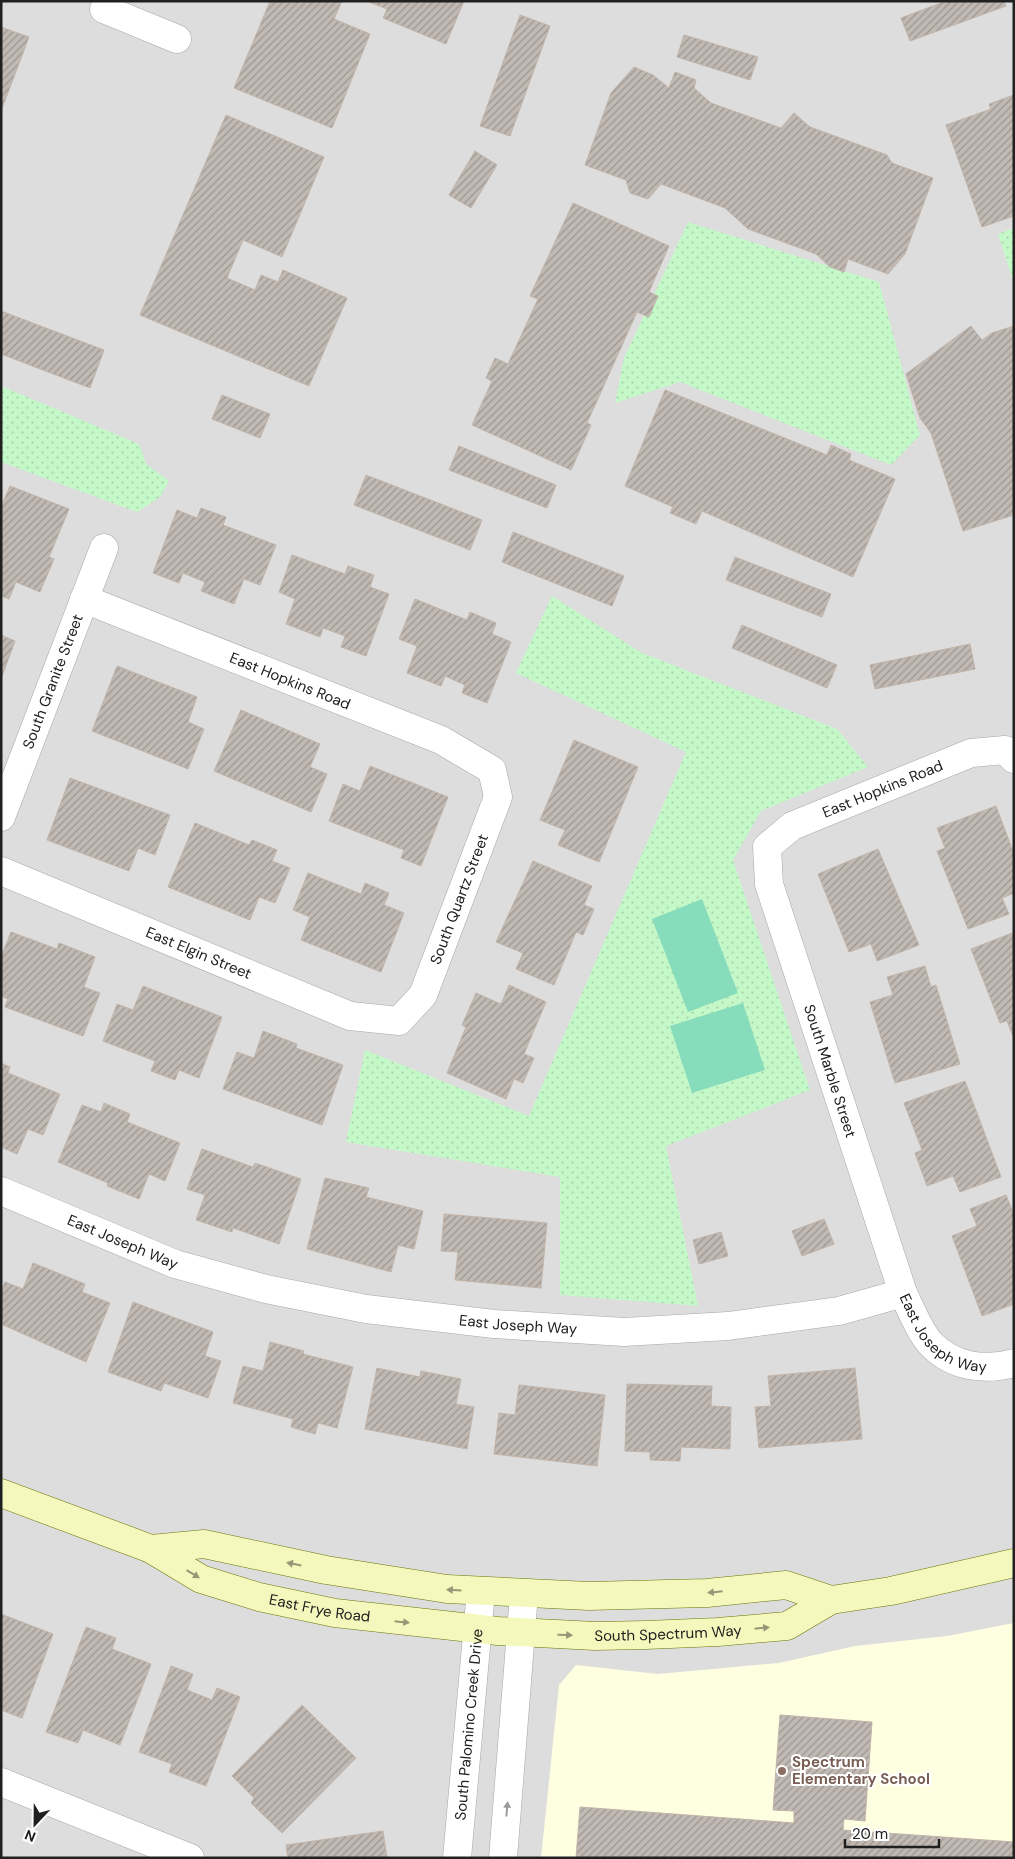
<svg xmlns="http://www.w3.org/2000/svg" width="1015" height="1859" viewBox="0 0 1015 1859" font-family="'DM Sans',sans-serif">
<defs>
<pattern id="park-dots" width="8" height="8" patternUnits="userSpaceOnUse" patternTransform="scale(1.25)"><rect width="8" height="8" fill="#c5f8c9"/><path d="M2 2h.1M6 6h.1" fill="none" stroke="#a9d4ac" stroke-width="1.8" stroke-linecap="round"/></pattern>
<pattern id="building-hatch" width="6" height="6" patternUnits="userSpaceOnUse" patternTransform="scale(1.25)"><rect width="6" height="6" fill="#c1b9b3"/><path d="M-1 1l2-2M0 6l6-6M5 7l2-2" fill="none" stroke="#9c9691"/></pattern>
</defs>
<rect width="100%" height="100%" fill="#f0ede6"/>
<path fill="#dedddd" d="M1,1H1014V1858H1Z"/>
<path fill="#fefee1" d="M1014,1623V1858H541L559,1685L576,1665L658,1674L779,1663L855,1646L947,1636Z"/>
<path fill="url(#park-dots)" d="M688,222L879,282L920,435L891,465L680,382L615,403L624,358Z
M1014,228V284L998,234Z
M1,386L139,444L146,464L169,481L160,497L137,512L1,462Z
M552,596L642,653L837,729L868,767L761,811L733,860L810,1090L666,1146L698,1306L560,1295V1177L346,1142L365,1050L529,1116L686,752L516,673Z"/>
<path fill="#87dcbc" d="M702,899L738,993L688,1012L652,919Z
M743,1003L765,1070L692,1093L670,1026Z"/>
<path fill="url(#building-hatch)" stroke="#c1b4a9" d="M270,1H342L334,19L370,34L332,128L234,88Z
M464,1L446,44L383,18L387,9L369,2Z
M946,1H1004L1006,6L910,41L901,18Z
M520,15L550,26L510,136L480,126Z
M1,27L29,37L1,111Z
M684,35L758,57L750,80L677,57Z
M634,67L653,75L669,88L675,72L696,80L694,88L711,103L781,128L794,113L810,127L887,155L892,163L933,178L905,254L888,274L848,259L844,272L830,267L816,254L748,229L725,208L661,184L648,199L630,193L626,180L585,165L611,93Z
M1014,95V216L982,227L946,125L991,109L989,104Z
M226,115L324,157L282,257L243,240L227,278L255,290L261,275L278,282L283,270L347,298L309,386L140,315Z
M475,151L497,165L471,208L449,195Z
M573,203L669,246L649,292L658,296L649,317L637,312L587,423L591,425L571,470L472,425L492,381L486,378L495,358L508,364L538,299L530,296Z
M1,311L104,350L90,388L1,354Z
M971,326L982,340L992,333L1014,326V515L963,531L931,433L920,418L906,374Z
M665,390L827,455L831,445L851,454L849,460L895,479L853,577L702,511L696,524L670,513L673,507L625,486Z
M222,395L270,414L260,438L212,419Z
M459,446L556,485L547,508L449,470Z
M366,475L482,520L470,550L354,505Z
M10,486L69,509L49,557L54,559L40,592L16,582L9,599L1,596V507Z
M201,508L226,517L223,525L276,545L260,585L244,579L234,604L201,591L205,582L183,573L179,583L153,573L177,510L197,518Z
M513,532L624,576L612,606L502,562Z
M292,555L345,574L348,566L374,575L370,587L389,594L366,656L341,647L345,636L323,628L320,637L286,624L295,599L279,592Z
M735,557L831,594L822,617L726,580Z
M415,599L467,620L470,612L496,623L492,634L511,642L487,703L462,693L465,685L445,676L441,686L407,673L417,646L399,639Z
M742,625L837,665L827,688L732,648Z
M1,635L15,641L1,679Z
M970,644L975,669L875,689L870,665Z
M117,666L197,697L188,722L204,729L188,769L92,731Z
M241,710L320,744L310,767L327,774L311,812L214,771Z
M574,740L638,767L599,862L558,845L565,830L540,820Z
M370,766L448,797L421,866L401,858L404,850L329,821L343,784L360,791Z
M70,778L170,815L155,855L138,848L129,871L47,840Z
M996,806L1014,854V893L1002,898L1009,914L968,929L937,851L945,848L937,828Z
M195,823L249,845L252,840L277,850L272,861L290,868L275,903L259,897L250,920L168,887Z
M878,849L919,945L877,961L871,944L849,952L818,874Z
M533,861L592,886L584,905L594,909L583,935L576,932L554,985L516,969L523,953L496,942Z
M308,873L361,894L365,883L389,893L384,905L404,913L381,972L301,940L310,917L293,910Z
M11,932L57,949L59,943L95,957L84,987L100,993L83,1036L5,1007L8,999L1,996V957Z
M1012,933L1014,937V1039L1007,1021L1000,1023L971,949Z
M925,966L931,987L936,985L960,1064L895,1083L870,1002L893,995L887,977Z
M509,985L546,1002L524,1054L534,1058L523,1083L514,1079L506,1099L447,1073L466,1027L462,1025L476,993L501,1004Z
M143,986L222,1017L199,1078L179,1070L175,1080L151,1071L155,1061L103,1041L117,1004L133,1010Z
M263,1031L297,1044L296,1048L343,1065L322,1125L223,1089L237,1052L254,1058Z
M1,1063L10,1067L8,1073L60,1094L43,1135L28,1129L17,1154L1,1147Z
M965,1081L1001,1177L960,1192L953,1176L927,1186L915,1153L922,1150L904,1103Z
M104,1103L130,1114L127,1122L180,1143L165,1181L149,1174L139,1199L107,1186L108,1183L58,1162L82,1105L101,1112Z
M202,1149L253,1167L255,1163L301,1179L279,1244L233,1228L232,1232L196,1220L205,1195L187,1189Z
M325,1178L369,1188L366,1197L423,1211L414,1249L398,1245L391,1272L307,1249Z
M1006,1195L1014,1215V1304L982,1316L952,1236L977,1226L970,1209Z
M444,1214L547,1223L541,1288L455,1280L458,1252L441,1251Z
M824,1219L834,1244L802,1256L792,1231Z
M721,1232L728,1256L699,1264L693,1240Z
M33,1263L85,1284L82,1292L110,1303L86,1362L1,1324V1292L5,1282L23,1289Z
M133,1302L213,1332L205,1356L221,1361L208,1398L164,1383L161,1391L108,1372Z
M270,1342L304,1351L303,1354L353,1367L337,1428L318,1423L315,1434L291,1427L293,1419L233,1403L243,1366L263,1371Z
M377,1368L420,1377L421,1371L461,1379L456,1404L474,1407L467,1449L365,1429Z
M855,1368L862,1439L759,1448L755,1407L771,1406L768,1376Z
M627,1384L712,1386L711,1406L731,1407L730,1449L681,1447L680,1461L650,1460V1452L625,1451Z
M519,1385L605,1395L597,1466L494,1454L499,1413L515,1415Z
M1,1614L53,1634L22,1718L1,1710Z
M86,1627L116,1638L112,1649L151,1664L120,1745L83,1730L78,1743L46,1732Z
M171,1666L193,1674L187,1690L212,1700L217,1688L240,1697L206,1786L169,1772L172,1764L139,1752Z
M302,1705L356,1758L282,1833L251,1803L254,1798L232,1776Z
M780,1715L872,1722L865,1821L844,1819L843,1830L1014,1842V1858H576L580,1807L794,1823V1811L773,1810Z
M383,1831L387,1858H288L286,1845Z"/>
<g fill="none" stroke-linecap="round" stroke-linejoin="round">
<g stroke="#a7a7a7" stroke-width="29">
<g id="street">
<path d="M104,9L177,39"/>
<path id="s1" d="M1,817L104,548"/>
<path id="s2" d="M1,871L350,1016L399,1021L423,995L498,797L492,770L441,740L84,599"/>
<path id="s3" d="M1,1191L175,1264L266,1289L366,1309L494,1324L624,1332L728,1326L839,1311L903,1293C910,1307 920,1333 931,1344C953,1367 984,1371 1014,1363"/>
<path id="s4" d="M903,1293L769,884L767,847L792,826L971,753L1005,750L1014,759"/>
<path d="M1,1782L190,1858"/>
<path id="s5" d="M457,1858L481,1591"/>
<path d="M503,1858L524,1594"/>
</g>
</g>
<g stroke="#697508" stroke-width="29">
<g id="secondary">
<path id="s6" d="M1,1493L151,1549L201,1579L259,1597L335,1613L498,1631L595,1636L646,1635L718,1632L787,1626L831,1600L891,1591L1014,1563"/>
<path d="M151,1549L204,1544L326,1570L447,1589L589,1596L707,1593L786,1585L831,1600"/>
</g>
</g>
<use href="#street" stroke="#fff" stroke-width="28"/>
<use href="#secondary" stroke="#f5f8bc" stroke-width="28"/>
</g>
<defs><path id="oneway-solid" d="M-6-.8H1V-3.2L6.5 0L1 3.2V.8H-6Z" transform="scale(1.25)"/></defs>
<g fill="#959776">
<use href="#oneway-solid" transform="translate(294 1564) rotate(-169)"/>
<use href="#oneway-solid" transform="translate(193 1574) rotate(31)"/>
<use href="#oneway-solid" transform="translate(454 1590) rotate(-176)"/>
<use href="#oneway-solid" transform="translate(715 1592) rotate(174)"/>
<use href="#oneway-solid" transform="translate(402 1622) rotate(6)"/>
<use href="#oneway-solid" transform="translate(762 1628) rotate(-6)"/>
<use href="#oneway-solid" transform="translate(565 1635) rotate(2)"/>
</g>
<use fill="#9b9b9b" href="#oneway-solid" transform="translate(507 1809) rotate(-85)"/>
<circle fill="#8d6e63" stroke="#fff" stroke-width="2" cx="782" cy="1771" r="5"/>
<g text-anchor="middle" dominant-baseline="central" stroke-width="4" stroke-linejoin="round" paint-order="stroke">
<g font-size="15" fill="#202020" stroke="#fff">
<text transform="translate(290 681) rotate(22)">East Hopkins Road</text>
<text stroke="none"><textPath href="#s1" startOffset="145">South Granite Street</textPath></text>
<text stroke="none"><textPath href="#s4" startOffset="598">East Hopkins Road</textPath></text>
<text stroke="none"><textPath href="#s2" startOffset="565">South Quartz Street</textPath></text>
<text stroke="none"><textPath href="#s2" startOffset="214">East Elgin Street</textPath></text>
<text transform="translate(830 1071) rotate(72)">South Marble Street</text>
<text stroke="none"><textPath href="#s3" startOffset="132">East Joseph Way</textPath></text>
<text stroke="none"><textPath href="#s3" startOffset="538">East Joseph Way</textPath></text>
<text stroke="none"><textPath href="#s3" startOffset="988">East Joseph Way</textPath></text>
<text stroke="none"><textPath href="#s6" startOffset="341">East Frye Road</textPath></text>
<text stroke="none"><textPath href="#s6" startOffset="691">South Spectrum Way</textPath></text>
<text stroke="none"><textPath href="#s5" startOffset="134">South Palomino Creek Drive</textPath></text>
</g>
<g font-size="15" font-weight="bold" fill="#785e54" stroke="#fff" text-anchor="start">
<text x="792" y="1762">Spectrum<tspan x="792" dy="17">Elementary School</tspan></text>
</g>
</g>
<rect width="1015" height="1859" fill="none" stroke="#202020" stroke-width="5"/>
<g transform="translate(35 1824) rotate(202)" stroke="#ffffff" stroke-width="4" paint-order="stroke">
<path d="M0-4L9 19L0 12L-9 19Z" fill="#202020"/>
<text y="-8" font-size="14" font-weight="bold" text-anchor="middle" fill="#202020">N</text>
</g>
<path d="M845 1839v8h94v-8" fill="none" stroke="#202020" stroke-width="2.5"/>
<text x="852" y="1839" font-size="15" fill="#202020" stroke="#ffffff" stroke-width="4" paint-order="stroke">20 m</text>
</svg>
